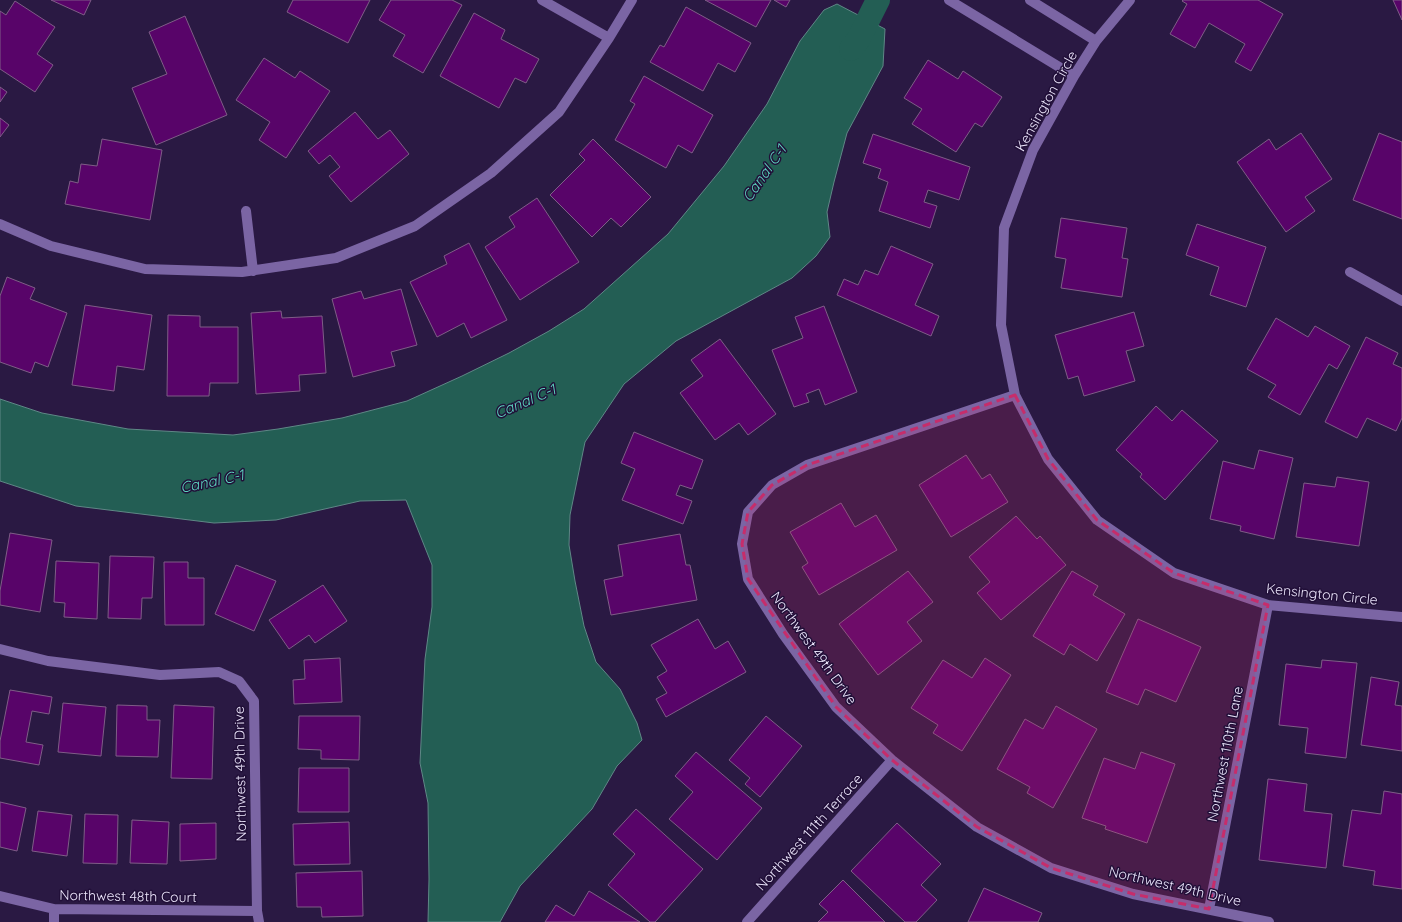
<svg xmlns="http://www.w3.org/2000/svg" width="1402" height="922" viewBox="0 0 1402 922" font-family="Quicksand,sans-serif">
<rect width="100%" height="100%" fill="#2a1943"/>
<path fill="#235e54" stroke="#5f8786" d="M837,4L885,29L883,66L847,133L834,182L827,212L830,237L816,256L792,278L676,341L624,384L585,442L570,515L569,545L575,581L584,626L596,662L620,689L637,723L642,740L617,766L592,809L520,886L500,922H428L429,879L428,803L420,763L425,659L432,607V565L406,500L360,501L276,520L214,523L76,506L0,481V399L42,413L128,429L233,435L278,429L342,418L407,401L462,376L509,353L549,331L584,309L668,234L724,166L767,104L800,41L824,10Z"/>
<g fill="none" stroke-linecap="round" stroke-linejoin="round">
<path stroke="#235e54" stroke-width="24" d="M851,49L858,40L878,0"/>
</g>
<path fill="#580469" stroke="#7f5d87" d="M51,0H91L84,15Z
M293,0H370L348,43L287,12Z
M391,0H452L462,5L423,73L393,56L405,35L379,20Z
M705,0H771L756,27Z
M774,0H790L786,7Z
M1183,0H1258L1283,14L1251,71L1235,62L1245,44L1209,23L1195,48L1170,34L1187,4L1182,1Z
M1393,0H1402V20Z
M15,1L55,27L37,54L53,65L35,92L0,69V11L6,15Z
M686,7L751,43L735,72L718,63L703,91L650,62L660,45L664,47Z
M474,13L505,30L501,39L539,59L526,83L515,78L499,108L440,76Z
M185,16L227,115L156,145L132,88L167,74L149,32Z
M264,58L295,78L300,71L330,91L286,158L259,140L270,122L236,100Z
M928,60L958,79L963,71L1002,97L982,127L975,123L956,152L912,124L922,109L904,98Z
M644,76L713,115L692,153L678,145L666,168L615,140L635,104L630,101Z
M0,87L7,92L0,102Z
M355,112L378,139L390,130L409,154L351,202L329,176L340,167L330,155L319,164L308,151Z
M0,118L9,125L0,137Z
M1301,133L1332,179L1305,197L1315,211L1286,232L1237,162L1269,139L1276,150Z
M1379,133L1402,142V219L1353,200Z
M873,134L970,167L959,200L928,190L924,202L937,206L930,228L879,211L888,182L878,178L881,169L863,163Z
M102,139L162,150L150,220L65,204L70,181L78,183L81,164L97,166Z
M593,139L651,197L621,227L611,218L592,237L550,195L585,160L579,154Z
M537,198L579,262L520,300L485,247L515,227L509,217Z
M1061,218L1127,228L1122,258L1128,259L1122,297L1061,288L1066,259L1055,257Z
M1197,224L1266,247L1246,307L1210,295L1219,267L1186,255Z
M469,243L507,320L471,338L464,323L437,337L410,282L447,264L444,256Z
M891,246L933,264L915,305L939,316L931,336L837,295L844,279L858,285L865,270L878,275Z
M7,277L35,288L30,299L67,313L48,367L35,362L31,373L0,362V296Z
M401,289L417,345L391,352L395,366L353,377L332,299L361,291L364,299Z
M85,305L152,315L144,370L117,366L114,391L72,385Z
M824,306L857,392L825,405L819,389L806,394L809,402L794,407L772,350L803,338L795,317Z
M281,311L282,318L322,316L326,373L299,375L300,391L256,394L251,313Z
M1134,312L1144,346L1126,351L1135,381L1084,396L1078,376L1068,379L1055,335Z
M168,315L200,316V327H238V383H210L209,396H167Z
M1276,318L1308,337L1315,326L1350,346L1337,369L1329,364L1300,415L1268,397L1276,385L1247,369Z
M1366,337L1398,353L1393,364L1402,368V418L1396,431L1367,418L1357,438L1325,422Z
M720,339L776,414L748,435L739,423L715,440L680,393L703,376L691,360Z
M1156,406L1172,421L1182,410L1218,441L1165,500L1140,477L1142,474L1116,450Z
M634,432L703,460L692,489L680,485L676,495L692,501L683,524L622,500L635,469L621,463Z
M1259,450L1293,458L1274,539L1240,531L1241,526L1210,519L1223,461L1254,469Z
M966,455L982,479L990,474L1008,502L951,537L919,485Z
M1337,477L1369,482L1359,546L1296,537L1304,483L1335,487Z
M841,503L855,527L876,515L897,550L819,595L802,567L808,563L790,532Z
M1016,516L1037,539L1040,536L1066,565L1001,620L977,593L990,582L969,557Z
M10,533L52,540L40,612L0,605V591Z
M680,534L686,565H690L697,600L611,615L604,580L623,576L618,545Z
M110,556L154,557L152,598H142L141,619L108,618Z
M56,561L99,563L97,619L64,617L65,603L54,602Z
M164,562H188V578H204V625H165Z
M236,565L276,581L254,631L215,614Z
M908,571L933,602L907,622L922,641L878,675L839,624Z
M1072,571L1098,586L1093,595L1125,614L1097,661L1070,644L1064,655L1033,636Z
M323,585L347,621L315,643L309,635L289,649L269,620Z
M698,619L715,649L728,641L746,672L666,717L656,699L667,693L657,677L667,671L651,645Z
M1138,619L1201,647L1176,702L1145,689L1138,705L1106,692Z
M340,658L342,702L294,704L293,680L305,679L304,660Z
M985,658L1011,675L962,751L933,733L938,725L911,708L943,660L972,678Z
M1322,660L1357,663L1346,758L1305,753L1308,728L1279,725L1286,664L1321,668Z
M1371,677L1399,682L1395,705L1402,706V751L1361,745Z
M10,690L52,697L49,714L32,711L26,742L43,745L39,765L0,758V741Z
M63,703L106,707L101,756L58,752Z
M117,705L147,706V720H160L158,757L116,756Z
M174,705L214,707L212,779L171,778Z
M1056,706L1097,729L1053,808L1027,793L1030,787L997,769L1025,719L1043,729Z
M299,716H360L359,760L321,759V750L298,749Z
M766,716L802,746L760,797L745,784L750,778L729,760Z
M696,752L762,808L717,860L669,819L693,792L675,776Z
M1141,752L1175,764L1147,843L1105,829L1106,826L1082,818L1104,758L1135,769Z
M299,768H349V812H298Z
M1268,779L1307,784L1304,811L1332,814L1326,868L1259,860Z
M1384,791L1402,794V889L1373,885L1375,871L1343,866L1352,810L1381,814Z
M0,802L26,808L17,851L0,847Z
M636,809L703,869L655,922H650L608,885L635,854L613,834Z
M38,811L72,815L67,856L32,851Z
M85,814L118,815L117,864L83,863Z
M132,820L169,822L167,864L130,863Z
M349,822L350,864L294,865L293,824Z
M216,823V859L180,861V824Z
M897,823L941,864L921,885L937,900L916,922H905L851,871Z
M362,871L363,916L322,917L321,907H297L296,873Z
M843,880L885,922H818L828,912L819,904Z
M984,888L1042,913L1038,922H968Z
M589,891L640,922H545L556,905L574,916Z"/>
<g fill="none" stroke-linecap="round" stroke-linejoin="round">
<path stroke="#7b65a4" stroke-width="10" d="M542,0L609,38
M949,0L1074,76
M1030,0L1096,41
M1130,0L1096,41L1074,76L1033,150L1004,228L1001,325L1015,395L1048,459L1097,520L1174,573L1268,605L1402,617
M246,211L253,271
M0,224L51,246L145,269L242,272L336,258L415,226L491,173L559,112L609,38L632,0
M1350,272L1402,301
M1015,395L807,465L772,485L748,512L742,544L748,579L783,634L836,707L892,760L977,827L1051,868L1133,894L1269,922
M0,649L48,661L160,675L219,672L239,681L254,701L257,911L259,922
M0,896L54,909L257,911
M54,909V922
M1209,909L1268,605
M747,922L892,760"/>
</g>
<path fill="#c62d6b" fill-opacity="0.2" stroke="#c62d6b" stroke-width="3" stroke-dasharray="8 5" stroke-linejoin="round" d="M1015,395L1048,459L1097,520L1174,573L1268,605L1209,909L1133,894L1051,868L977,827L892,760L836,707L748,579L742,544L748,512L772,485L807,465Z"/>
<g text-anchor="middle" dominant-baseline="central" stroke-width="3" stroke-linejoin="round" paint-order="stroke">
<g font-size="14" fill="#ece6fc" stroke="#210f38">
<text transform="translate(1046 101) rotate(-61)">Kensington Circle</text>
<text transform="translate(1322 594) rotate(6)">Kensington Circle</text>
<text transform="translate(814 648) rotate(54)">Northwest 49th Drive</text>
<text transform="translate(1225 754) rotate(-79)">Northwest 110th Lane</text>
<text transform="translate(240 774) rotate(-91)">Northwest 49th Drive</text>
<text transform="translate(809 832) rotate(-48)">Northwest 111th Terrace</text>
<text transform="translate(1175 886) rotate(13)">Northwest 49th Drive</text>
<text transform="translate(128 896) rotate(1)">Northwest 48th Court</text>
</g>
<g font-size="15" font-style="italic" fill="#5ed7c1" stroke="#210f38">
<text transform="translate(764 173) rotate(-55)">Canal C-1</text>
<text transform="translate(525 401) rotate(-23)">Canal C-1</text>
<text transform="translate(212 481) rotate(-12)">Canal C-1</text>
</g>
</g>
</svg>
